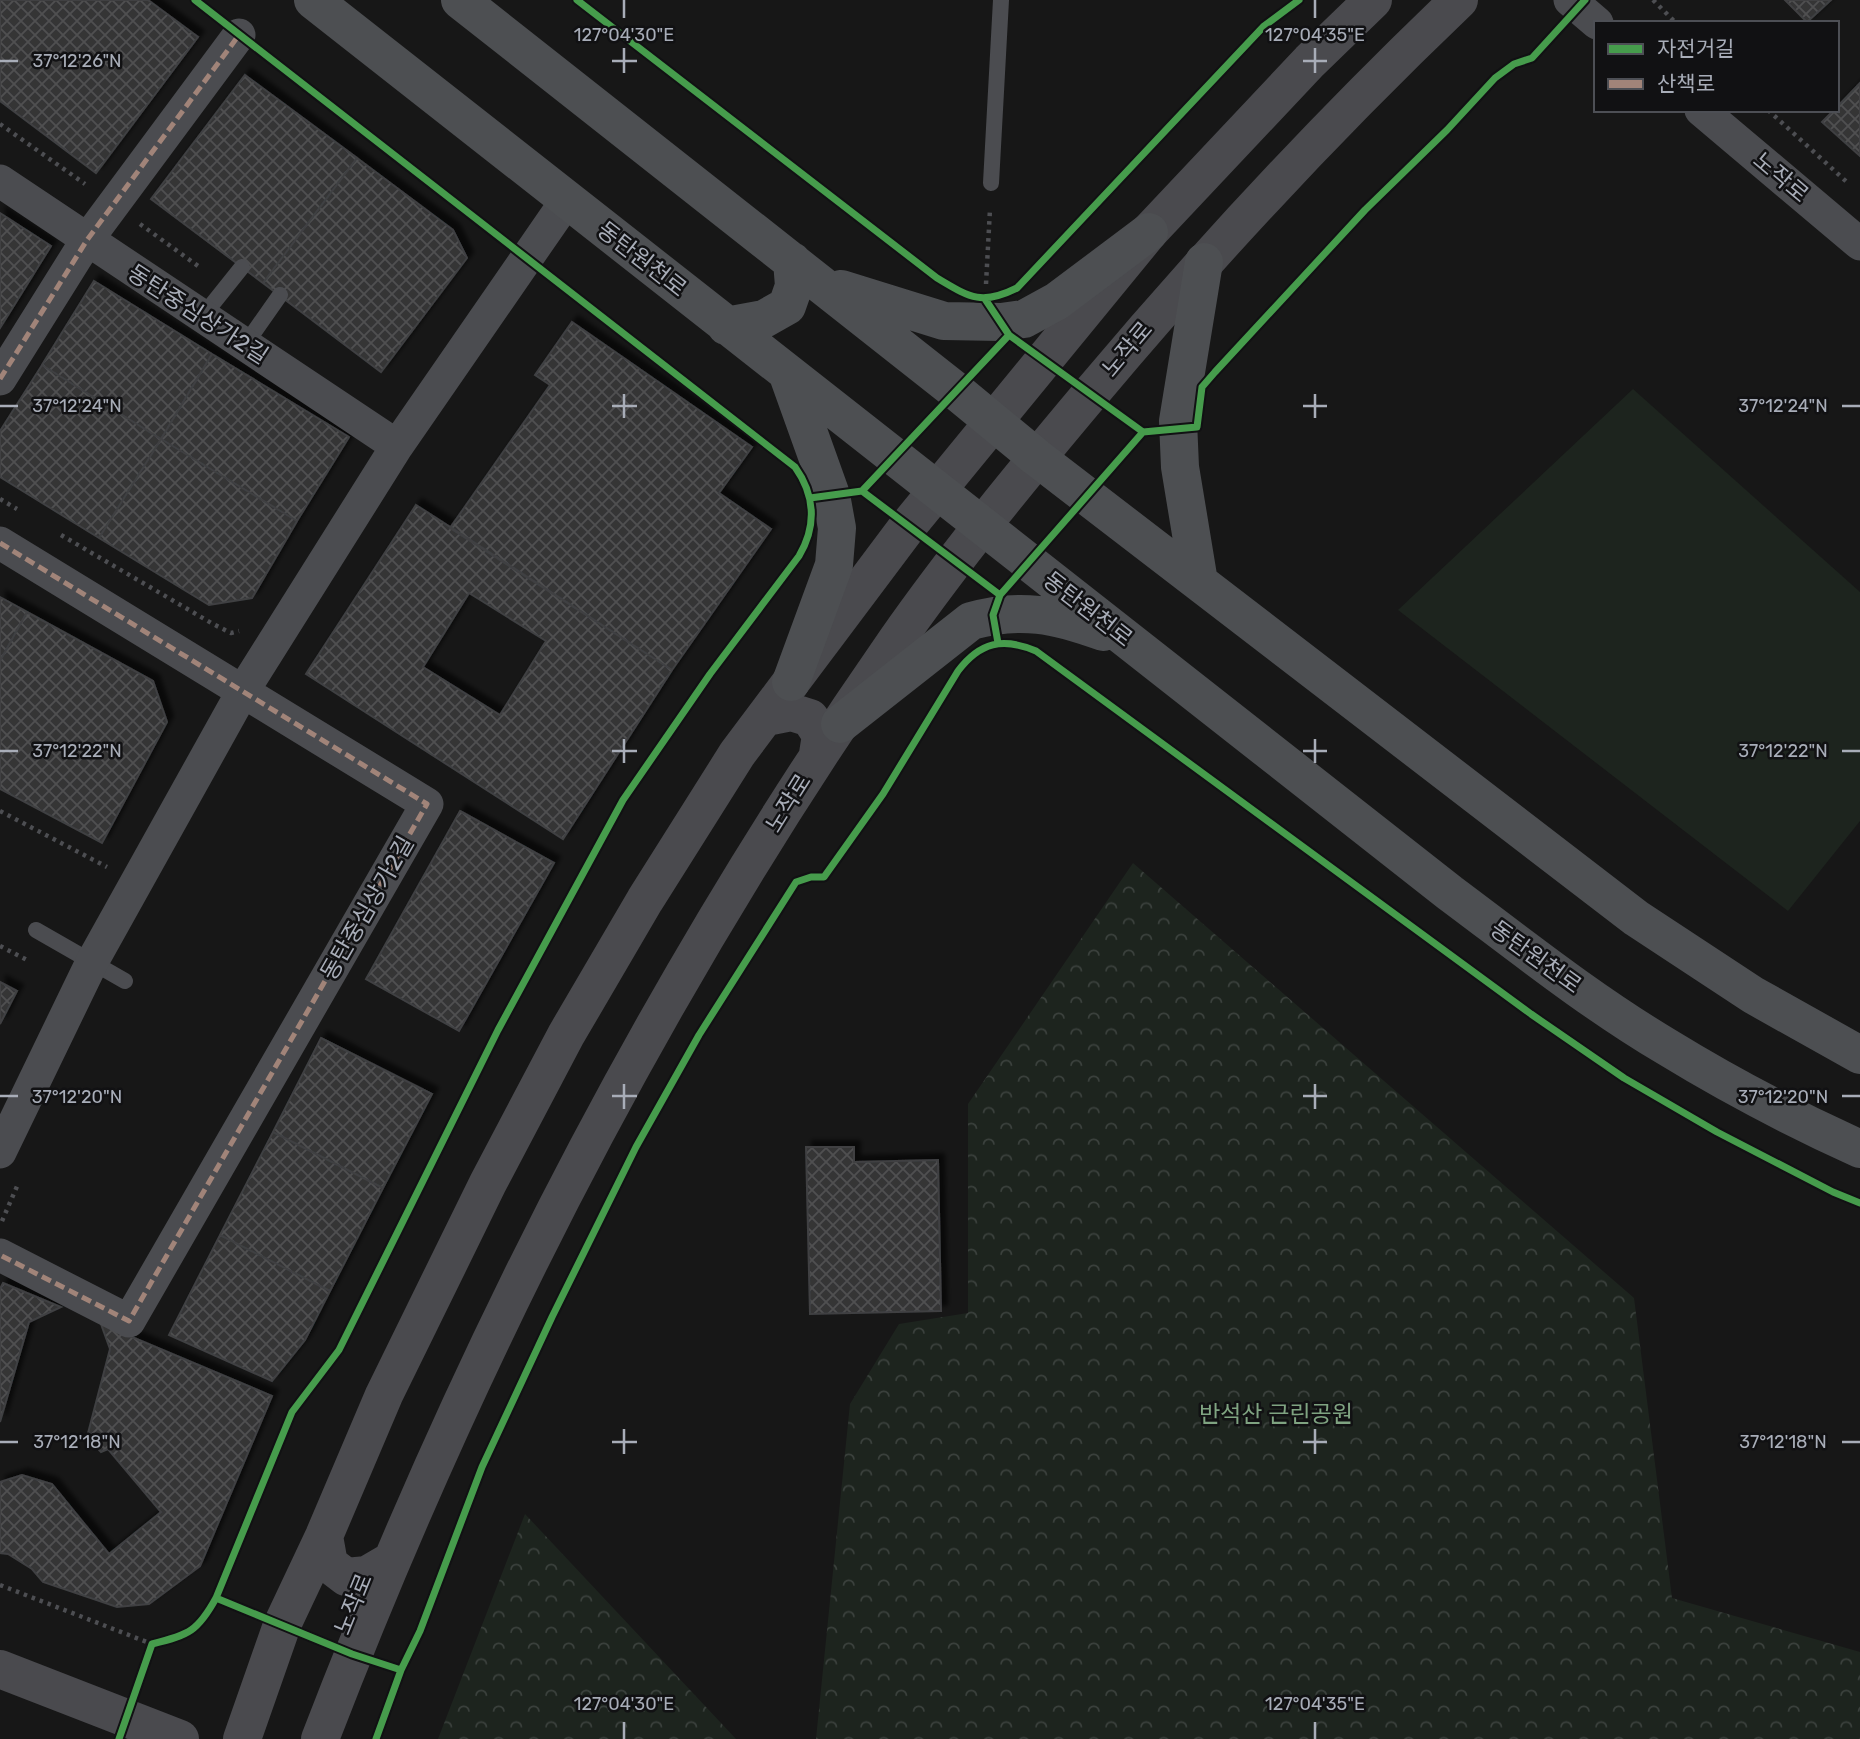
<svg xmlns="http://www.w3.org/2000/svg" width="1860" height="1739" viewBox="0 0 1860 1739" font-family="Rubik,'Noto Sans KR',sans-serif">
<defs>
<pattern id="park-crowns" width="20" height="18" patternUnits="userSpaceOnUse" patternTransform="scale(1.75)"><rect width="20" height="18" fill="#1d241e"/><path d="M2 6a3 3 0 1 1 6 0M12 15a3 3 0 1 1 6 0" fill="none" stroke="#3b413d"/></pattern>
<pattern id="building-cross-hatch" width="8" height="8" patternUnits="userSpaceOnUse" patternTransform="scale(1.75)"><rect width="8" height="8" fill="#353536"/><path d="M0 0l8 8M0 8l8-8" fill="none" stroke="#4f5051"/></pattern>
<filter id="shadow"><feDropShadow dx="6" dy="-6" stdDeviation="2" flood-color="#0009"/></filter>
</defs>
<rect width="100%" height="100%" fill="#171717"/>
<path fill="#1d241e" d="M1633,389L1860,592V821L1788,911L1398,610Z"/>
<path fill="url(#park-crowns)" d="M1133,863L1634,1298L1672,1598L1860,1652V1739H816L850,1404L899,1324L968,1313V1104Z
M525,1514L736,1739H438Z"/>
<path fill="url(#building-cross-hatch)" stroke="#3f4043" stroke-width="2" fill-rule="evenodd" filter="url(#shadow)" d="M0,0H148L198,37L96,173L0,101V67L2,65L0,63Z
M1785,0H1831L1807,22Z
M245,75L357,158L263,283L151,199Z
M1860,83V156L1822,122L1834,110H1837V107Z
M357,158L453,230L467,258L381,372L263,283Z
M0,213L51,246L0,328Z
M94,281L212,354L161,439L42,365Z
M572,322L752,447L719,493L771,529L672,670L450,528L550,385L535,375Z
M212,354L349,437L297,521L161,439Z
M42,365L161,439L99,538L0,477V431Z
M161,439L297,521L252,598L209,605L99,538Z
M416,505L672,670L563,839L306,674ZM469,593L546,641L500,715L423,667Z
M0,597L27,612L0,661Z
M27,612L153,681L167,722L102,843L0,789V661Z
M460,811L554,863L459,1031L366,979Z
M0,982L17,991L0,1024Z
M321,1038L432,1094L383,1188L273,1132Z
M273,1132L383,1188L330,1291L220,1235Z
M806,1147H854V1162L938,1160L941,1311L810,1314Z
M220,1235L330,1291L305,1340L272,1381L169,1335Z
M3,1283L61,1307L29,1322L0,1422V1289Z
M101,1324L272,1396L200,1566L149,1604L117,1607L43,1582L32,1569L8,1554L0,1553V1482L22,1475L52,1484L109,1554L161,1512L108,1449L101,1452L87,1437L110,1349Z"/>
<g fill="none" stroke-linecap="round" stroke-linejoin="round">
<path stroke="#4d4e52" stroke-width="4.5" stroke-dasharray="3.5 5" stroke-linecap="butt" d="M1653,0L1676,23
M1768,110L1849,184
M0,124L85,184
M140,224L198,266
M986,284L990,209
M0,499L17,509
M61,535L213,624L231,633L239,631
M0,811L107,867
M0,946L27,960
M2,1221L18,1184
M0,1585L152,1644"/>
<path stroke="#4b4c50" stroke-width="16" d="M991,183L1001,0
M202,317L242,267
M245,345L280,295
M36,930L125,981"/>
<path stroke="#4b4c50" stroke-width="33" d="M1570,0L1597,23
M1701,110L1860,244
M0,181L397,446
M0,379L87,240L239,35
M0,543L427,804L129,1321L0,1255
M0,1152L92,962L243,691L397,446L567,200"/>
<path stroke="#4a4a4e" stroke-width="38" d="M766,717L791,712L810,718L821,735L818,754
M324,1536L329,1564L346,1577L367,1575L391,1561
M0,1669L180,1739
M242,1739L282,1625L324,1536L384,1395L488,1183L566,1035L645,900L737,754L908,526L1149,232L1310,61L1373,0
M320,1739C469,1352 659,981 896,641C957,554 1024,473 1092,392C1207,255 1329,124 1459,0"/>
<path stroke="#4d4f52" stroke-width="38" d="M313,0L1450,893C1521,946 1591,1002 1667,1047C1729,1085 1794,1119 1860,1149
M460,0L956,391L1036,457L1636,918L1753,995L1860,1055
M841,289L944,321L1001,322L1024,319L1057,301L1149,232
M726,326L764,319L787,306L794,286L792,261
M788,375L831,495L837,528L834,565L791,682
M1199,582L1180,467L1178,421L1204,262
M840,724L971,621C1021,607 1056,615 1103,632"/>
<path stroke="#a18479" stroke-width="5" stroke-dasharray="10 5" stroke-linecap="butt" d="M0,379L87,240L239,35
M0,543L427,804L129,1321L0,1255"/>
<g stroke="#111113" stroke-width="11">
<path id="cycleway" d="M577,0L937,278C969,297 981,306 1017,288L1264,26L1299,0
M985,299L1009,335L1143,432L1197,427L1202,387L1215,372L1365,210L1447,130L1495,78L1514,64L1532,58L1585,0
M862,491L1000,595
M810,498L862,491L1009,335
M998,643L993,615L1000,595L1143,432
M216,1598L352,1654L401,1670
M119,1739L152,1644C189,1635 198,1631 216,1598L292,1412L339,1350L498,1030L623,800L710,674L799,556C817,526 815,495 795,467L195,0
M376,1739L401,1670L420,1631L482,1467L552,1317L636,1147L699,1035L796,882L811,877H824L883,794L958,671C980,642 1003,637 1036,651L1531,1014L1624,1078L1717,1132L1833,1192L1860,1203"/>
</g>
<use href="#cycleway" stroke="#469c4c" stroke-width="7"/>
</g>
<path fill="none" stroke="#a8adb8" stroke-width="2.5" d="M624,0V18M1315,0V18M624,48V73M1315,48V73M0,61H18M612,61H637M1303,61H1327M624,394V418M1315,394V418M0,406H18M612,406H637M1303,406H1327M1842,406H1860M624,739V763M1315,739V763M0,751H18M612,751H637M1303,751H1327M1842,751H1860M624,1084V1109M1315,1084V1109M0,1096H18M612,1096H637M1303,1096H1327M1842,1096H1860M624,1429V1454M1315,1429V1454M0,1442H18M612,1442H637M1303,1442H1327M1842,1442H1860M624,1722V1739M1315,1722V1739"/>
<g text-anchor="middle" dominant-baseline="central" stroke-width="5" stroke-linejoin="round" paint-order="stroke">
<g font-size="23" fill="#a8adb8" stroke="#111113">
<text transform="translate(1781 177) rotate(40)">노작로</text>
<text transform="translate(642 259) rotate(38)">동탄원천로</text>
<text transform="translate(198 314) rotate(33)">동탄중심상가2길</text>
<text transform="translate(1127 349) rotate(-50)">노작로</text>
<text transform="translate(1088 609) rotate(38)">동탄원천로</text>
<text transform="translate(788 803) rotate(-58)">노작로</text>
<text transform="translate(367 908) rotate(-60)">동탄중심상가2길</text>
<text transform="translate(1536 957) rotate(36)">동탄원천로</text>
<text transform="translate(353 1604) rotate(-68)">노작로</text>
</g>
<g font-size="23" fill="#7fa381" stroke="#111113">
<text x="1276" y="1414">반석산 근린공원</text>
</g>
</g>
<g font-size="18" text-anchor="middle" fill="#a8adb8" stroke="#111113" stroke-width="5" stroke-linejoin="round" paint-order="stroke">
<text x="624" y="41">127°04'30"E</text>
<text x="1315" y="41">127°04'35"E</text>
<text x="77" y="67">37°12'26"N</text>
<text x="77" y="412">37°12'24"N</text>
<text x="1783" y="412">37°12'24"N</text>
<text x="77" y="757">37°12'22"N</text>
<text x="1783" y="757">37°12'22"N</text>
<text x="77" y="1103">37°12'20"N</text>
<text x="1783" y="1103">37°12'20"N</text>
<text x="77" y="1448">37°12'18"N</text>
<text x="1783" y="1448">37°12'18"N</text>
<text x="624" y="1710">127°04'30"E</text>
<text x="1315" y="1710">127°04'35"E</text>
</g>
<rect x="1594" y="21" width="245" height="91" fill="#111113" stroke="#4d4f55" stroke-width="2"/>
<rect x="1608" y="44" width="35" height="10" fill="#469c4c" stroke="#4d4f55" stroke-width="2"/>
<text x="1657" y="56" font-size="21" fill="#a8adb8">자전거길</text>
<rect x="1608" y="79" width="35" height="10" fill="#a18479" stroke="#4d4f55" stroke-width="2"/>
<text x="1657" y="91" font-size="21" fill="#a8adb8">산책로</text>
</svg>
